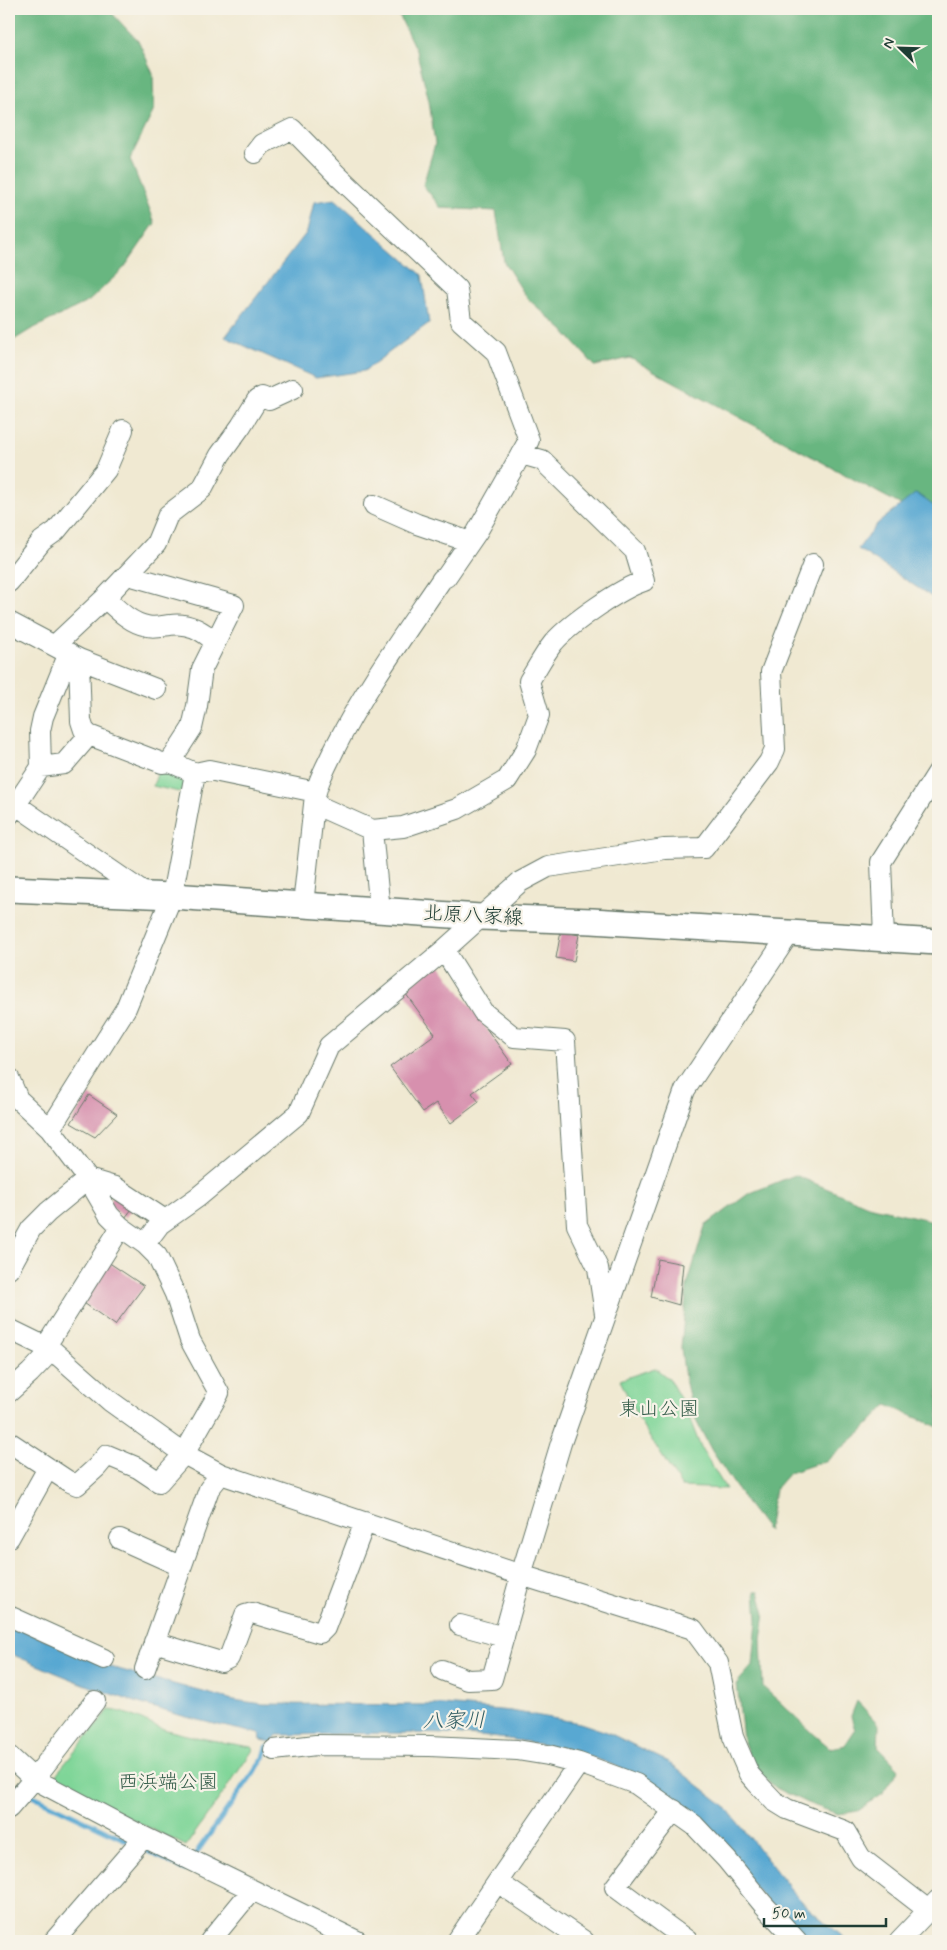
<svg xmlns="http://www.w3.org/2000/svg" width="947" height="1950" viewBox="0 0 947 1950" font-family="Mynerve,'Klee One',sans-serif">
<rect width="100%" height="100%" fill="#f7f3e8"/>
<filter id="ink" filterUnits="userSpaceOnUse"><feTurbulence type="fractalNoise" baseFrequency=".02" numOctaves="2"/><feDisplacementMap in="SourceGraphic" scale="10" xChannelSelector="R" yChannelSelector="G"/><feConvolveMatrix kernelMatrix="1 2 1 2 8 2 1 2 1" color-interpolation-filters="sRGB"/></filter>
<filter id="wash" filterUnits="userSpaceOnUse"><feTurbulence type="fractalNoise" baseFrequency=".0096" numOctaves="4" result="noise"/><feDisplacementMap in="SourceGraphic" scale="20" xChannelSelector="R" yChannelSelector="G"/><feGaussianBlur stdDeviation="1.12" result="paint"/><feColorMatrix in="noise" values="0 0 0 0 0 0 0 0 0 0 0 0 0 0 0 0 0 1.4 0 .05"/><feComposite in="paint" operator="in"/></filter>
<g filter="url(#wash)">
<rect width="100%" height="100%" fill="#f0e9d2"/>
<path fill="#7fd598" stroke="#4f8966" d="M159,768L186,773L189,788L179,792L153,786Z
M655,1368L669,1379L685,1407L701,1448L726,1489L682,1487L639,1420L620,1380Z
M109,1710C129,1711 148,1725 167,1730C195,1738 223,1742 251,1747L253,1750L186,1846L58,1783L57,1773Z"/>
<path fill="#67b680" stroke="#437a5a" d="M9,9H108L139,42L153,74L154,110L130,159L155,223L124,268L89,301L30,330L9,343Z
M390,9H938V525L630,358L595,366L563,330L527,298L504,262L496,211L441,208L423,185L435,144L429,101L417,53L399,15Z
M795,1175L868,1206L938,1222V1427L887,1405L863,1430L828,1460L789,1473L775,1489L768,1531L747,1504L712,1451L694,1417L685,1379L681,1348L687,1286L705,1226L748,1194Z
M755,1591H759L765,1614L761,1639L763,1687C786,1707 807,1729 830,1748L845,1745L855,1730L851,1716L857,1701L879,1725L878,1747L899,1769L883,1793L858,1811L838,1814L807,1803L776,1788L753,1768L743,1739L737,1683L753,1665L757,1621Z"/>
<path fill="#58a8d2" stroke="#3c7283" d="M335,199L422,275L429,323L364,371L316,378L225,337L307,232L314,202Z
M916,493L938,509V601L858,549L877,524Z
M9,1623L94,1661L114,1668L233,1700L263,1704L444,1705L511,1711L580,1723L607,1732L668,1762L724,1805L789,1887L807,1907L848,1941H812C797,1928 780,1915 767,1901C749,1882 733,1860 716,1840C710,1832 704,1823 697,1817C585,1716 416,1734 277,1735L272,1742L261,1740L260,1734C221,1726 183,1717 145,1705C98,1691 53,1672 9,1653Z"/>
<g fill="none" stroke-linecap="round" stroke-linejoin="round">
<path stroke="#58a8d2" stroke-width="5" d="M9,1783L19,1789
M27,1793L132,1843
M140,1847L185,1870L189,1863
M194,1856L264,1758L267,1747"/>
</g>
<g id="blocks">
<path fill="#d790ae" d="M561,931L579,935L574,961L556,958Z
M439,963L512,1064L472,1093L479,1102L451,1123L436,1103L423,1112L390,1067L435,1034L403,990Z
M89,1095L117,1114L95,1137L71,1123Z
M118,1191L135,1205L125,1218L108,1204Z
M658,1259L683,1264L679,1305L651,1297Z
M108,1262L144,1286L115,1325L81,1301Z"/>
</g>
</g>
<g filter="url(#ink)">
<use href="#blocks" fill-opacity="0" stroke="#68796b" stroke-width="1"/>
<g fill="none" stroke-linecap="round" stroke-linejoin="round">
<g stroke="#68796b" stroke-width="22">
<path id="minor" d="M255,153L262,144L292,129L336,174L457,289L461,321L496,352L529,440L477,532L446,577L442,579C404,635 364,690 334,750C326,767 315,786 314,804L372,830L403,827L457,809L507,780L526,750L539,715L529,681C537,668 545,653 554,642C571,623 621,588 644,581L635,551L542,460L521,454
M374,505L417,524L470,542
M128,575L234,605L202,669L197,706L192,728L170,762
M9,582L42,541L56,531L106,470L123,430
M105,598C117,609 130,623 147,626C154,628 162,626 170,625C188,622 202,630 215,642
M9,622L79,659L156,689
M55,645L105,598L156,544L168,515L202,489L220,455L241,426L257,400L262,397L269,400L293,389
M79,659L81,721L84,730L89,735L162,763L170,762L195,773L209,770L316,792
M41,767L40,731L43,717L69,653
M9,800L147,895
M9,815L41,767L64,764L89,735
M372,830L380,911
M303,905L314,804
M884,938L881,862L938,772
M444,950L483,1012L514,1037L565,1041L577,1225L598,1268L605,1314
M9,1078L18,1099L50,1129L88,1179L109,1215L121,1227L145,1244L157,1256L175,1294L190,1340L219,1393L184,1454L221,1474L521,1575L693,1629L718,1663L733,1737L749,1774L756,1782L774,1801L787,1809L845,1831L861,1858L928,1910
M50,1129L126,1008L172,896L195,773
M145,1244L160,1224L198,1197L299,1113L329,1046L444,950L520,882L548,867L664,849L704,848L769,762L775,749L771,672L813,564
M9,1269L31,1229L48,1212L88,1179L115,1187L165,1220
M9,1329L52,1350L110,1401L184,1454L159,1482L138,1468L107,1455L97,1467L77,1485L68,1481L9,1442
M46,1346L121,1227
M9,1392L30,1373L52,1350
M9,1538L48,1468
M120,1539L180,1566
M9,1616L104,1659
M460,1625L504,1637
M154,1642L221,1662L229,1658L245,1615L252,1613L320,1633L325,1628L365,1522
M145,1669L209,1489L221,1474
M442,1670L468,1680L492,1679L521,1575L561,1443L685,1090L789,934
M274,1750L316,1745L430,1746L517,1750L548,1755L579,1763L636,1784L694,1825L727,1860L762,1903L797,1941
M9,1756L34,1779L144,1837L357,1941
M9,1808L34,1779L95,1701
M674,1810L615,1887L688,1941
M499,1883L584,1941
M54,1941L144,1837
M210,1941L252,1890
M457,1941L579,1763
M899,1941L938,1900"/>
</g>
<g stroke="#68796b" stroke-width="28">
<path id="major" d="M9,889L172,896L480,917L592,921L938,942"/>
</g>
<use href="#minor" stroke="#fff" stroke-width="20"/>
<use href="#major" stroke="#fff" stroke-width="25"/>
</g>
</g>
<g text-anchor="middle" dominant-baseline="central" stroke-width="4.5" stroke-linejoin="round" paint-order="stroke">
<g font-size="20" fill="#1f3d34" stroke="#f7f3e8">
<text transform="translate(473 916) rotate(3)">北原八家線</text>
</g>
<g font-size="20" fill="#325b48" stroke="#f7f3e8">
<text x="659" y="1409">東山公園</text>
<text x="168" y="1782">西浜端公園</text>
</g>
<g font-size="21" font-style="italic" fill="#305d63" stroke="#f7f3e8">
<text transform="translate(454 1721) rotate(-1)">八家川</text>
</g>
</g>
<rect width="947" height="1950" fill="none" stroke="#f7f3e8" stroke-width="30"/>
<g transform="translate(900 48) rotate(293)" stroke="#f7f3e8" stroke-width="4" paint-order="stroke">
<path d="M0-4L9 19L0 12L-9 19Z" fill="#1f3d34"/>
<text y="-8" font-size="14" font-weight="bold" text-anchor="middle" fill="#1f3d34">N</text>
</g>
<path d="M764 1918v8h122v-8" fill="none" stroke="#1f3d34" stroke-width="2.5"/>
<text x="772" y="1918" font-size="15" fill="#1f3d34" stroke="#f7f3e8" stroke-width="4" paint-order="stroke">50 m</text>
</svg>
